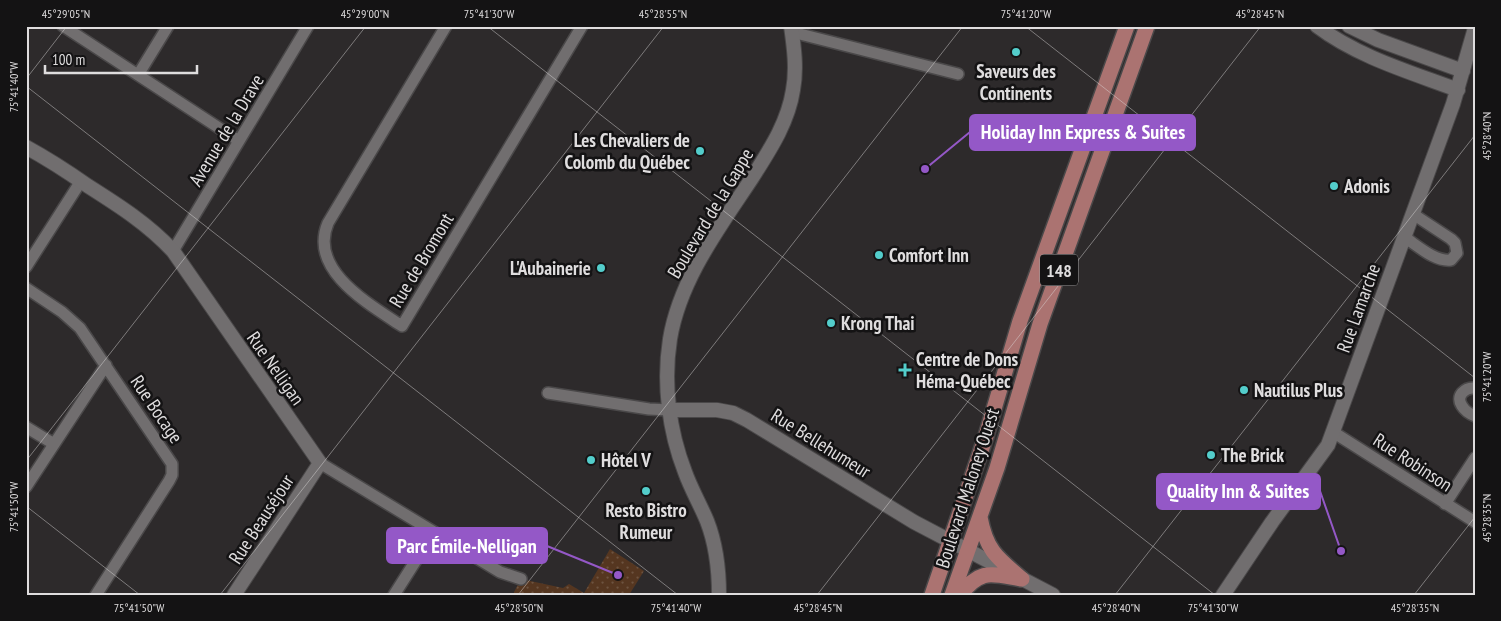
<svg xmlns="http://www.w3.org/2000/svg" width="1501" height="621" viewBox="0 0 1501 621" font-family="'PT Sans Narrow',sans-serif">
<defs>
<pattern id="park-dots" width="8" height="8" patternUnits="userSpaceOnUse" patternTransform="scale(1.25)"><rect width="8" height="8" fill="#553620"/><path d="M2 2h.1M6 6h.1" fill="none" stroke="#6d5340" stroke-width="1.8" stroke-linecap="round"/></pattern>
</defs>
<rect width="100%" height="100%" fill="#2d2a2b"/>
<path fill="url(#park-dots)" d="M610,549L644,571L629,595H514V592L521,579L563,588L569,584L584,593Z"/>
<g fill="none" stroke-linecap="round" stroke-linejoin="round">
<g stroke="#4a4849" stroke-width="14">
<path id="minor" d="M63,26L239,141
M446,26L328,223C308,270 369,304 402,326L582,26
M792,32L958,74
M138,75L168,26
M1404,237C1418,246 1435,262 1451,260L1457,253L1455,243L1451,239L1413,214
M173,251L308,26
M26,267L81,181
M26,288L62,312L80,328L172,464V475L169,481L96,595
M1475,388C1465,387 1455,396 1462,406C1465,411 1470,414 1475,416
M548,393L649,409L669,410
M26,427L54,444
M1333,432L1475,522
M320,463L500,572L521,579
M26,487L106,365
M1445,504L1475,458
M394,595L434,532"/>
</g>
<g stroke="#4a4849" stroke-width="16">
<path id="tertiary" d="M1317,26C1358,57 1410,72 1458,90
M1349,26L1378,40L1463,71
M26,147C48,159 68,172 88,186C118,205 148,224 173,251L320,463L234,595
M669,410H717L733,413L747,420L914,522L1053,595
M719,595C719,569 716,544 707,521C700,504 691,489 685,472C669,431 663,383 670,339C680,279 719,228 752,178C769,151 788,123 793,90C797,69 794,47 791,26
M1223,595L1272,522L1328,445L1453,104L1475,28"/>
</g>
<g stroke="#4a4849" stroke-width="18">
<path id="primary" d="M980,517C986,550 997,558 1022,579
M932,595L986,436L1020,321L1127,26
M952,595L997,468L1040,324L1147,26
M960,595C981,568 991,574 1021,579"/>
</g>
<use href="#minor" stroke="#716e6f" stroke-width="11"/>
<use href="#tertiary" stroke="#716e6f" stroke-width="14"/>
<use href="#primary" stroke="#ab7371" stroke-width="15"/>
</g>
<path fill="none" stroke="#dfddde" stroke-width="1" stroke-opacity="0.45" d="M487,26L1215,595M1025,26L1475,378M26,79L67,26M26,86L678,595M26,461L366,26M26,506L140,595M220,595L664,26M518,595L963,26M817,595L1261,26M1115,595L1475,135M1414,595L1475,517"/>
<g fill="#53cdcb" stroke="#141314" stroke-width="2">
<circle cx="1016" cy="52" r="5"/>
<circle cx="700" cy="151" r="5"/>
<circle cx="1334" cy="186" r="5"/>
<circle cx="879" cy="255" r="5"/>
<circle cx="601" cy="268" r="5"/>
<circle cx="831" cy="323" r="5"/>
<path d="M902.5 362.5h5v5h5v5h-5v5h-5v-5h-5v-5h5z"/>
<circle cx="1244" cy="390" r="5"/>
<circle cx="1211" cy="455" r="5"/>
<circle cx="591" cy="460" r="5"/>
<circle cx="646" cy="491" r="5"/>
</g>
<g text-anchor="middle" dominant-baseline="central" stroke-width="5" stroke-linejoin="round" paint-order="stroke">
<rect fill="#141314" stroke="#a2a0a1" stroke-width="1" x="1040" y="254.5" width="38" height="31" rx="4"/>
<g font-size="18" font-weight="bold" fill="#dfddde">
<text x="1059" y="270">148</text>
</g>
<g font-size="19" font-weight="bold" fill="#dfddde" stroke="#141314" text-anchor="start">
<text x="1016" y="71" text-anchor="middle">Saveurs des<tspan x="1016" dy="22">Continents</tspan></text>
<text x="690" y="140" text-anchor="end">Les Chevaliers de<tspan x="690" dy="22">Colomb du Québec</tspan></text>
<text x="1344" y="186">Adonis</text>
<text x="889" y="255">Comfort Inn</text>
<text x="591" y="268" text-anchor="end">L'Aubainerie</text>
<text x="841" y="323">Krong Thai</text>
<text x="916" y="359">Centre de Dons<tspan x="916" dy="22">Héma-Québec</tspan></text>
<text x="1254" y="390">Nautilus Plus</text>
<text x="1221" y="455">The Brick</text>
<text x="601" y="460">Hôtel V</text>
<text x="646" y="510" text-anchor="middle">Resto Bistro<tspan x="646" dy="22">Rumeur</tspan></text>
</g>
<g font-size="19" fill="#dfddde" stroke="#141314">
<text transform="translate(226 130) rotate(-59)">Avenue de la Drave</text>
<text transform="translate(710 213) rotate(-59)">Boulevard de la Gappe</text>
<text transform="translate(421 260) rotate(-59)">Rue de Bromont</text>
<text transform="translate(1358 308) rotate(-70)">Rue Lamarche</text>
<text transform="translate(276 368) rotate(55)">Rue Nelligan</text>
<text transform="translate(157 409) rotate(56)">Rue Bocage</text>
<text transform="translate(821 443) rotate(32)">Rue Bellehumeur</text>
<text transform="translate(1413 462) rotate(33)">Rue Robinson</text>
<text transform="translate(967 488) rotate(-72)">Boulevard Maloney Ouest</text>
<text transform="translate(261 519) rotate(-57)">Rue Beauséjour</text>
</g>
</g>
<path fill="none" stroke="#9458c7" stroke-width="2" d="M925 169L970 132M1341 551L1320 491M618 575L547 546"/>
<g fill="#9458c7" stroke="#141314" stroke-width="2">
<circle cx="925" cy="169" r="5"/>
<circle cx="1341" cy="551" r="5"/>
<circle cx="618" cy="575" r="5"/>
</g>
<g fill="#9458c7" stroke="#9458c7" stroke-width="2">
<rect x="970" y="115" width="225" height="35" rx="5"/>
<rect x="1157" y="474" width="163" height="35" rx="5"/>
<rect x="387" y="528" width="160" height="35" rx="5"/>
</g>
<g font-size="20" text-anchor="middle" font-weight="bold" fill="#fff">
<text x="1083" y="139">Holiday Inn Express &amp; Suites</text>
<text x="1238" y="498">Quality Inn &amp; Suites</text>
<text x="467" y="553">Parc Émile-Nelligan</text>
</g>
<rect width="1501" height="621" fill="none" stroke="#141314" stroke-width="55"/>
<path d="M45 65v8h152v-8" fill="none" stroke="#dfddde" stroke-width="2.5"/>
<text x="52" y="65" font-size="15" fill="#dfddde" stroke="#141314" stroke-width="4" paint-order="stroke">100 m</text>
<rect x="28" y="28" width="1446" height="566" fill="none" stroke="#dfddde" stroke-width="2"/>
<g font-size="12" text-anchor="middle" fill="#dfddde">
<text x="66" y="18">45°29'05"N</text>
<text x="365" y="18">45°29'00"N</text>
<text x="489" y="18">75°41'30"W</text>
<text x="663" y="18">45°28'55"N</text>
<text x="1026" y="18">75°41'20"W</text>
<text x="1260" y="18">45°28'45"N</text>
<text transform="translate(14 87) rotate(-90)" y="4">75°41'40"W</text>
<text transform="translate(1487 136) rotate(-90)" y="4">45°28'40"N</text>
<text transform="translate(1487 377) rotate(-90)" y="4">75°41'20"W</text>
<text transform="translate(14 507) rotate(-90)" y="4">75°41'50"W</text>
<text transform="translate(1487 518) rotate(-90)" y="4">45°28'35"N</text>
<text x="139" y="612">75°41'50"W</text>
<text x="519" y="612">45°28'50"N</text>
<text x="676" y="612">75°41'40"W</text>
<text x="818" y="612">45°28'45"N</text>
<text x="1116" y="612">45°28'40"N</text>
<text x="1213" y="612">75°41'30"W</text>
<text x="1415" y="612">45°28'35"N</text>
</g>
</svg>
